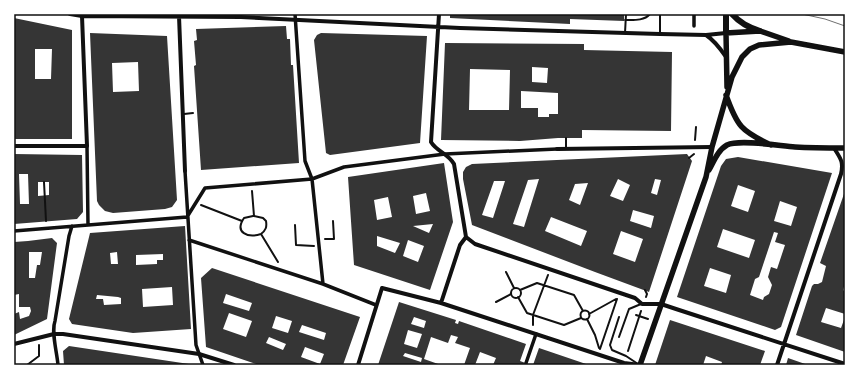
<svg xmlns="http://www.w3.org/2000/svg" width="859" height="379" viewBox="0 0 859 379" font-family="Cabin,sans-serif">
<rect width="100%" height="100%" fill="#fff"/>
<path fill="#353535" fill-rule="evenodd" d="M450,14H624V21L570,19V24L450,18Z
M14,18L72,30V139H14ZM35,49H52L51,79H35Z
M286,26L287,39H290L291,65H293L299,163L201,170L194,66L196,65L194,41L197,40L196,29Z
M90,33L167,36L177,200L172,207L165,209L113,213L105,211L99,205L97,201ZM138,62L139,91L113,92L112,63Z
M321,33L427,36L420,143L330,155L326,153L314,40L317,35Z
M445,43L584,44V50L672,52L671,131L582,130V138H558L520,141L441,140ZM532,67L548,68L547,83L532,82ZM470,69L510,70L509,110H469ZM521,91L558,93V114H549V117H538V108H521Z
M14,154L82,155L83,212L77,219L14,224ZM19,174H28L29,204H20ZM38,182H49V195L38,196Z
M687,154L692,161L649,292L595,272L472,225L463,179V172L466,167L472,164ZM539,179L524,227L513,224L528,180ZM618,179L630,185L623,201L610,196ZM655,179L661,180L657,195L651,193ZM494,181H505L493,218L482,215ZM588,183L580,205L569,200L575,184ZM633,210L654,216L651,228L630,221ZM551,217L587,231L581,246L545,231ZM621,231L643,239L635,262L613,254Z
M738,157L832,173L781,327L775,330L677,297L721,166L726,159ZM738,185L755,191L748,212L731,206ZM780,201L797,207L791,226L774,221ZM723,229L755,240L749,258L717,247ZM774,232L778,233L775,242L785,245L777,269L771,267L768,277L772,285L769,294L764,297L763,300L750,295L755,279L759,277ZM710,268L731,275L726,293L704,286Z
M444,163L453,222L430,290L354,265L348,177ZM426,193L430,211L416,214L413,196ZM388,197L392,217L377,220L374,200ZM433,224L429,233L413,226ZM377,236L400,243L395,253L377,246ZM408,240L424,246L418,262L403,256Z
M845,191V283L843,290L845,292V314L826,308L821,322L841,328L845,317V352L796,335L812,286L814,284H818L822,282L826,266L820,263Z
M185,226L191,329L133,333L72,324L69,319L90,233ZM117,252L118,264H111L110,253ZM163,254V260H157V264L136,265V255ZM172,287L173,305L143,307L142,289ZM97,295L118,297L121,298V304L104,305L103,299H96Z
M52,238L57,243L47,319L14,335V314L19,312L20,319L29,316L31,311L30,307H19V294L14,295V242L28,241ZM29,252H42L40,265H37L35,278H29Z
M212,268L360,317L343,365H259L206,347L201,278ZM226,294L252,303L249,311L223,303ZM229,313L252,321L246,337L223,329ZM276,316L292,321L288,333L272,328ZM302,325L326,333L324,340L299,332ZM269,337L286,344L283,350L266,343ZM305,347L324,354L320,364L301,357Z
M399,302L456,320L455,323L458,324L459,321L526,344L520,361L531,365H493L496,358L480,352L475,365H464L470,348L455,343L458,337L451,335L448,343L431,337L424,359L441,365H378ZM414,317L426,321L424,328L411,324ZM408,330L422,334L417,348L404,344ZM405,353L422,358L421,362L403,356Z
M670,320L765,351L760,365H721L722,362L706,356L703,365H655Z
M69,346L189,364V365H64L63,351Z
M539,348L589,365H533Z
M788,358L808,365H786Z"/>
<g fill="none" stroke-linecap="round" stroke-linejoin="round">
<path stroke="#111" stroke-width="2" d="M695,140L696,127
M689,158L694,154
M44,182L46,221
M252,191L254,216L263,218L266,221C267,227 266,230 261,234L278,262
M201,205L242,221
M253,216L244,218C234,233 248,238 261,234
M295,225L296,245L314,246
M325,239H334L333,221
M506,272L514,288
M511 293a5 5 0 1 1 10 0a5 5 0 1 1-10 0Z
M520,290L537,283L574,295L583,311
M645,290L647,294L646,297
M518,297L527,313L564,325L581,318
M496,302L511,294
M580.5 315a4.5 4.5 0 1 1 9 0a4.5 4.5 0 1 1-9 0Z
M589,314L616,299
M636,315L648,319
M587,319L595,335L599,348
M533,325V315L548,275
M600,349L617,299
M628,351L641,311
M27,365L39,356V345"/>
<path stroke="#111" stroke-width="2" d="M660,14V34
M625,20C634,20 644,21 650,14
M625,33L626,14
M184,114L193,113
M566,149V138
M619,317L610,345L612,350L626,356L638,364
M619,337L629,309L641,304"/>
<path stroke="#111" stroke-width="3.5" d="M295,14L305,161L312,179L323,284
M694,26V14
M87,146L88,225
M185,171L196,345L203,365
M187,217L205,188L312,179L344,167L445,154L557,149
M14,231L187,217
M189,240L323,284L376,305
M526,363L536,334
M58,365C57,352 51,332 55,321L69,236L72,226"/>
<path stroke="#111" stroke-width="4" d="M70,14L82,16L241,17L460,28L660,34L706,35L726,33
M439,14L431,142C437,152 448,153 454,164L466,237
M179,16L185,171
M706,35C715,41 720,48 726,57
M14,146H87L82,16
M557,149L712,147
M466,237L475,244L635,298L642,304H661L676,309L845,364
M441,303L460,245L466,237
M14,344L54,334H63L199,354L234,365
M358,365L382,288L441,303L624,363L640,365
M777,365L841,174C844,161 840,158 834,148"/>
<path stroke="#111" stroke-width="5.5" d="M727,87L726,33L760,31L789,41
M726,95C737,126 741,131 771,145
M709,170C714,161 718,150 727,145C740,139 780,146 795,147C812,148 828,148 845,148
M640,365L706,177L712,147L732,77L742,57L750,49L759,45L791,42L845,52"/>
<path stroke="#111" stroke-width="6" d="M732,14C740,23 748,27 760,31
M726,33V14"/>
<path stroke="#707070" stroke-width="1" d="M802,14L825,19L845,26"/>
</g>
<rect width="859" height="379" fill="none" stroke="#ffffff" stroke-width="30"/>
<rect x="15" y="15" width="829" height="349" fill="none" stroke="#111" stroke-width="1.5"/>
</svg>
